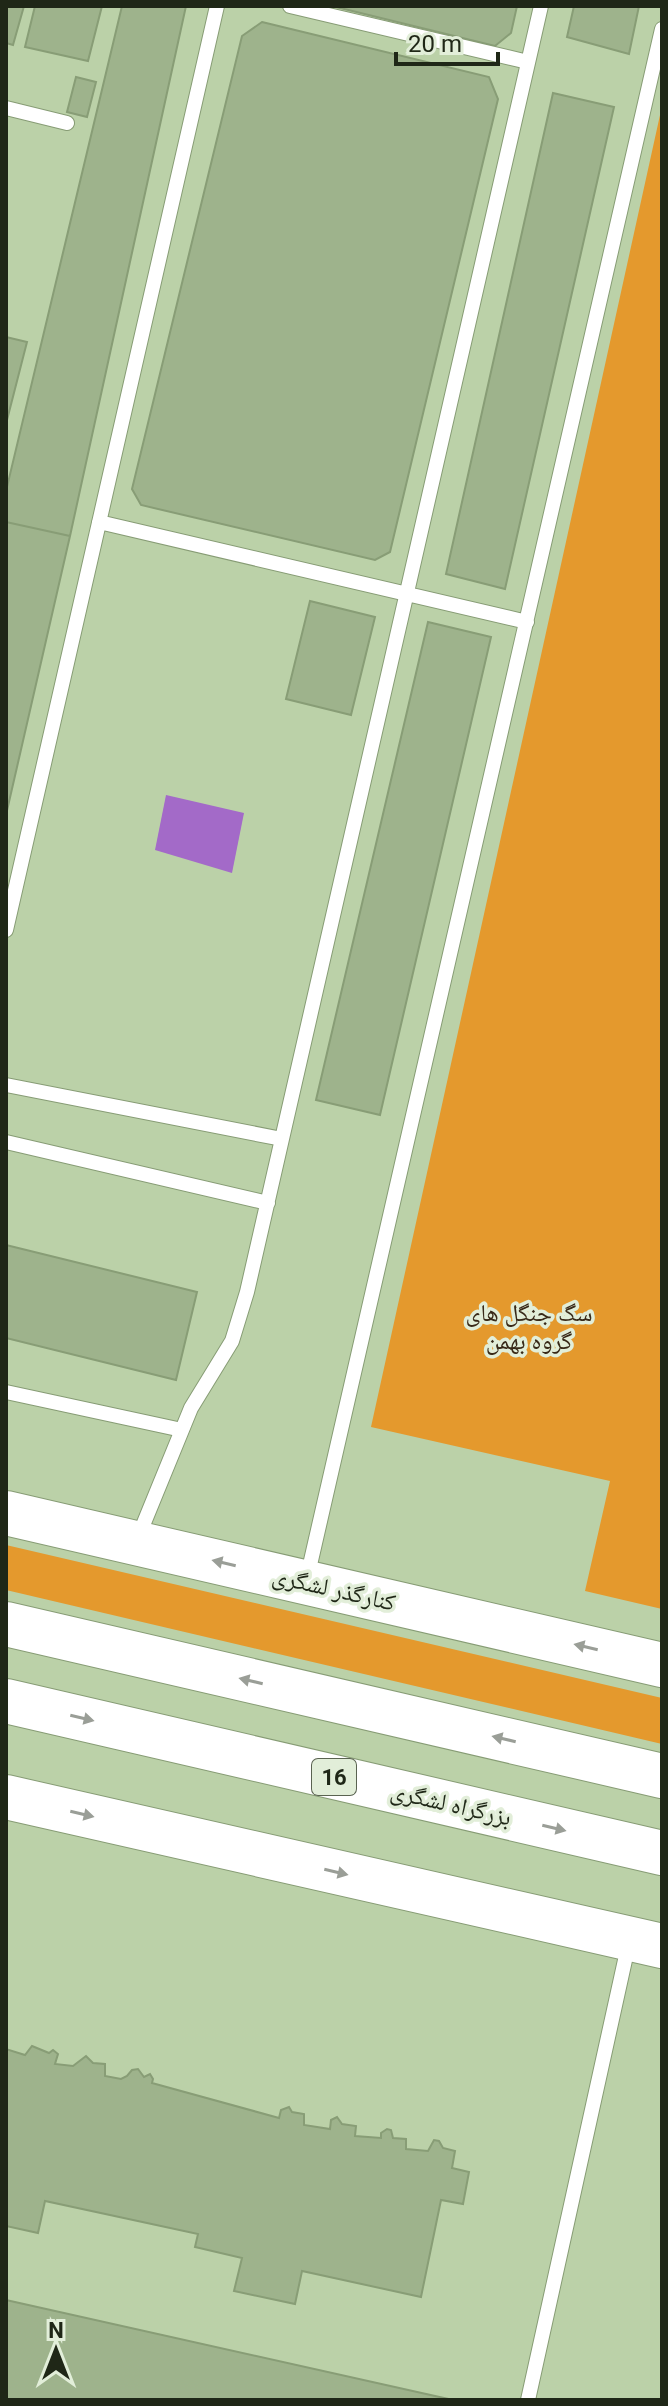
<svg xmlns="http://www.w3.org/2000/svg" width="668" height="2406" viewBox="0 0 668 2406" font-family="Roboto,'Noto Naskh Arabic',sans-serif">
<rect width="100%" height="100%" fill="#bbd1a8"/>
<path fill="#e4992d" d="M662,106V1609L585,1591L610,1481L371,1427Z
M6,1545L662,1698V1744L6,1590Z"/>
<path fill="#a36ac8" d="M166,795L244,813L232,873L155,850Z"/>
<path fill="#9eb38c" stroke="#889d76" stroke-width="2" d="M6,6H24L13,45L6,43Z
M35,6H102L88,61L25,47Z
M122,6H186L70,536L6,522V491Z
M332,6H517L511,33L495,46Z
M574,6H639L629,54L567,37Z
M262,22L489,77L498,99L390,552L375,560L141,505L132,489L242,36Z
M76,77L96,82L87,117L67,112Z
M553,93L614,107L505,589L446,574Z
M6,337L27,342L6,424Z
M6,522L70,536L6,815Z
M310,601L375,617L351,715L286,699Z
M428,622L491,637L380,1115L316,1100Z
M6,1245L197,1292L176,1380L6,1338Z
M32,2046L49,2053L53,2050L58,2054L55,2064L73,2066L86,2056L93,2063L105,2064V2076L121,2079L127,2076L132,2070L138,2069L144,2077L150,2074L153,2079L152,2083L279,2118L281,2110L289,2107L292,2112L304,2114V2125L330,2129L331,2120L337,2117L342,2124L356,2126L355,2136L381,2138V2133L387,2129L391,2130L393,2138L406,2139V2149L428,2151L434,2140L439,2141L443,2148L455,2151L452,2168L469,2172L463,2204L441,2200L421,2297L302,2271L295,2304L234,2291L242,2258L195,2247L198,2234L45,2201L38,2233L6,2226V2049L25,2055Z
M6,2300L453,2400H6Z"/>
<g fill="none" stroke-linecap="round" stroke-linejoin="round">
<g stroke="#879c75" stroke-width="16">
<path id="service" d="M290,6L528,62
M6,108L67,123
M99,522L527,622
M6,930L217,6
M6,1085L282,1139
M6,1142L268,1203
M6,1392L182,1430
M137,1540L191,1408L232,1341L247,1292L541,6
M307,1578L662,29
M528,2400L629,1942"/>
</g>
<g stroke="#879c75" stroke-width="46">
<path id="primary" d="M6,1513L662,1665
M6,1797L662,1946"/>
</g>
<g stroke="#879c75" stroke-width="46">
<path id="trunk" d="M6,1624L662,1776
M6,1701L662,1853"/>
</g>
<use href="#service" stroke="#fff" stroke-width="14"/>
<use href="#primary" stroke="#fff" stroke-width="44"/>
<use href="#trunk" stroke="#fff" stroke-width="44"/>
</g>
<defs><path id="oneway-solid" d="M-6-.8H1V-3.2L6.5 0L1 3.2V.8H-6Z" transform="scale(2)"/></defs>
<g fill="#9a9e97">
<use href="#oneway-solid" transform="translate(224 1563) rotate(-167)"/>
<use href="#oneway-solid" transform="translate(586 1647) rotate(-167)"/>
<use href="#oneway-solid" transform="translate(251 1681) rotate(-167)"/>
<use href="#oneway-solid" transform="translate(82 1718) rotate(13)"/>
<use href="#oneway-solid" transform="translate(504 1739) rotate(-167)"/>
<use href="#oneway-solid" transform="translate(82 1814) rotate(13)"/>
<use href="#oneway-solid" transform="translate(554 1828) rotate(13)"/>
<use href="#oneway-solid" transform="translate(336 1872) rotate(13)"/>
</g>
<g text-anchor="middle" dominant-baseline="central" stroke-width="7" stroke-linejoin="round" paint-order="stroke">
<rect fill="#e2eed9" stroke="#5a6351" stroke-width="2" x="312" y="1759" width="44" height="36" rx="6"/>
<g font-size="22" font-weight="bold" fill="#1f2717">
<text x="334" y="1777">16</text>
</g>
<g font-size="24" fill="#382918" stroke="#e2eed9">
<text x="529" y="1313">سگ جنگل های<tspan x="529" dy="28">گروه بهمن</tspan></text>
</g>
<g font-size="24" fill="#1f2717" stroke="#e2eed9">
<text transform="translate(334 1589) rotate(13)">کنارگذر لشگری</text>
<text transform="translate(451 1804) rotate(13)">بزرگراه لشگری</text>
</g>
</g>
<rect width="668" height="2406" fill="none" stroke="#1f2717" stroke-width="16"/>
<g transform="translate(56 2350)" stroke="#e2eed9" stroke-width="6" paint-order="stroke">
<path d="M0-6L14 30L0 20L-14 30Z" fill="#1f2717"/>
<text y="-12" font-size="22" font-weight="bold" text-anchor="middle" fill="#1f2717">N</text>
</g>
<path d="M396 52v12h102v-12" fill="none" stroke="#1f2717" stroke-width="4"/>
<text x="408" y="52" font-size="24" fill="#1f2717" stroke="#e2eed9" stroke-width="6" paint-order="stroke">20 m</text>
</svg>
